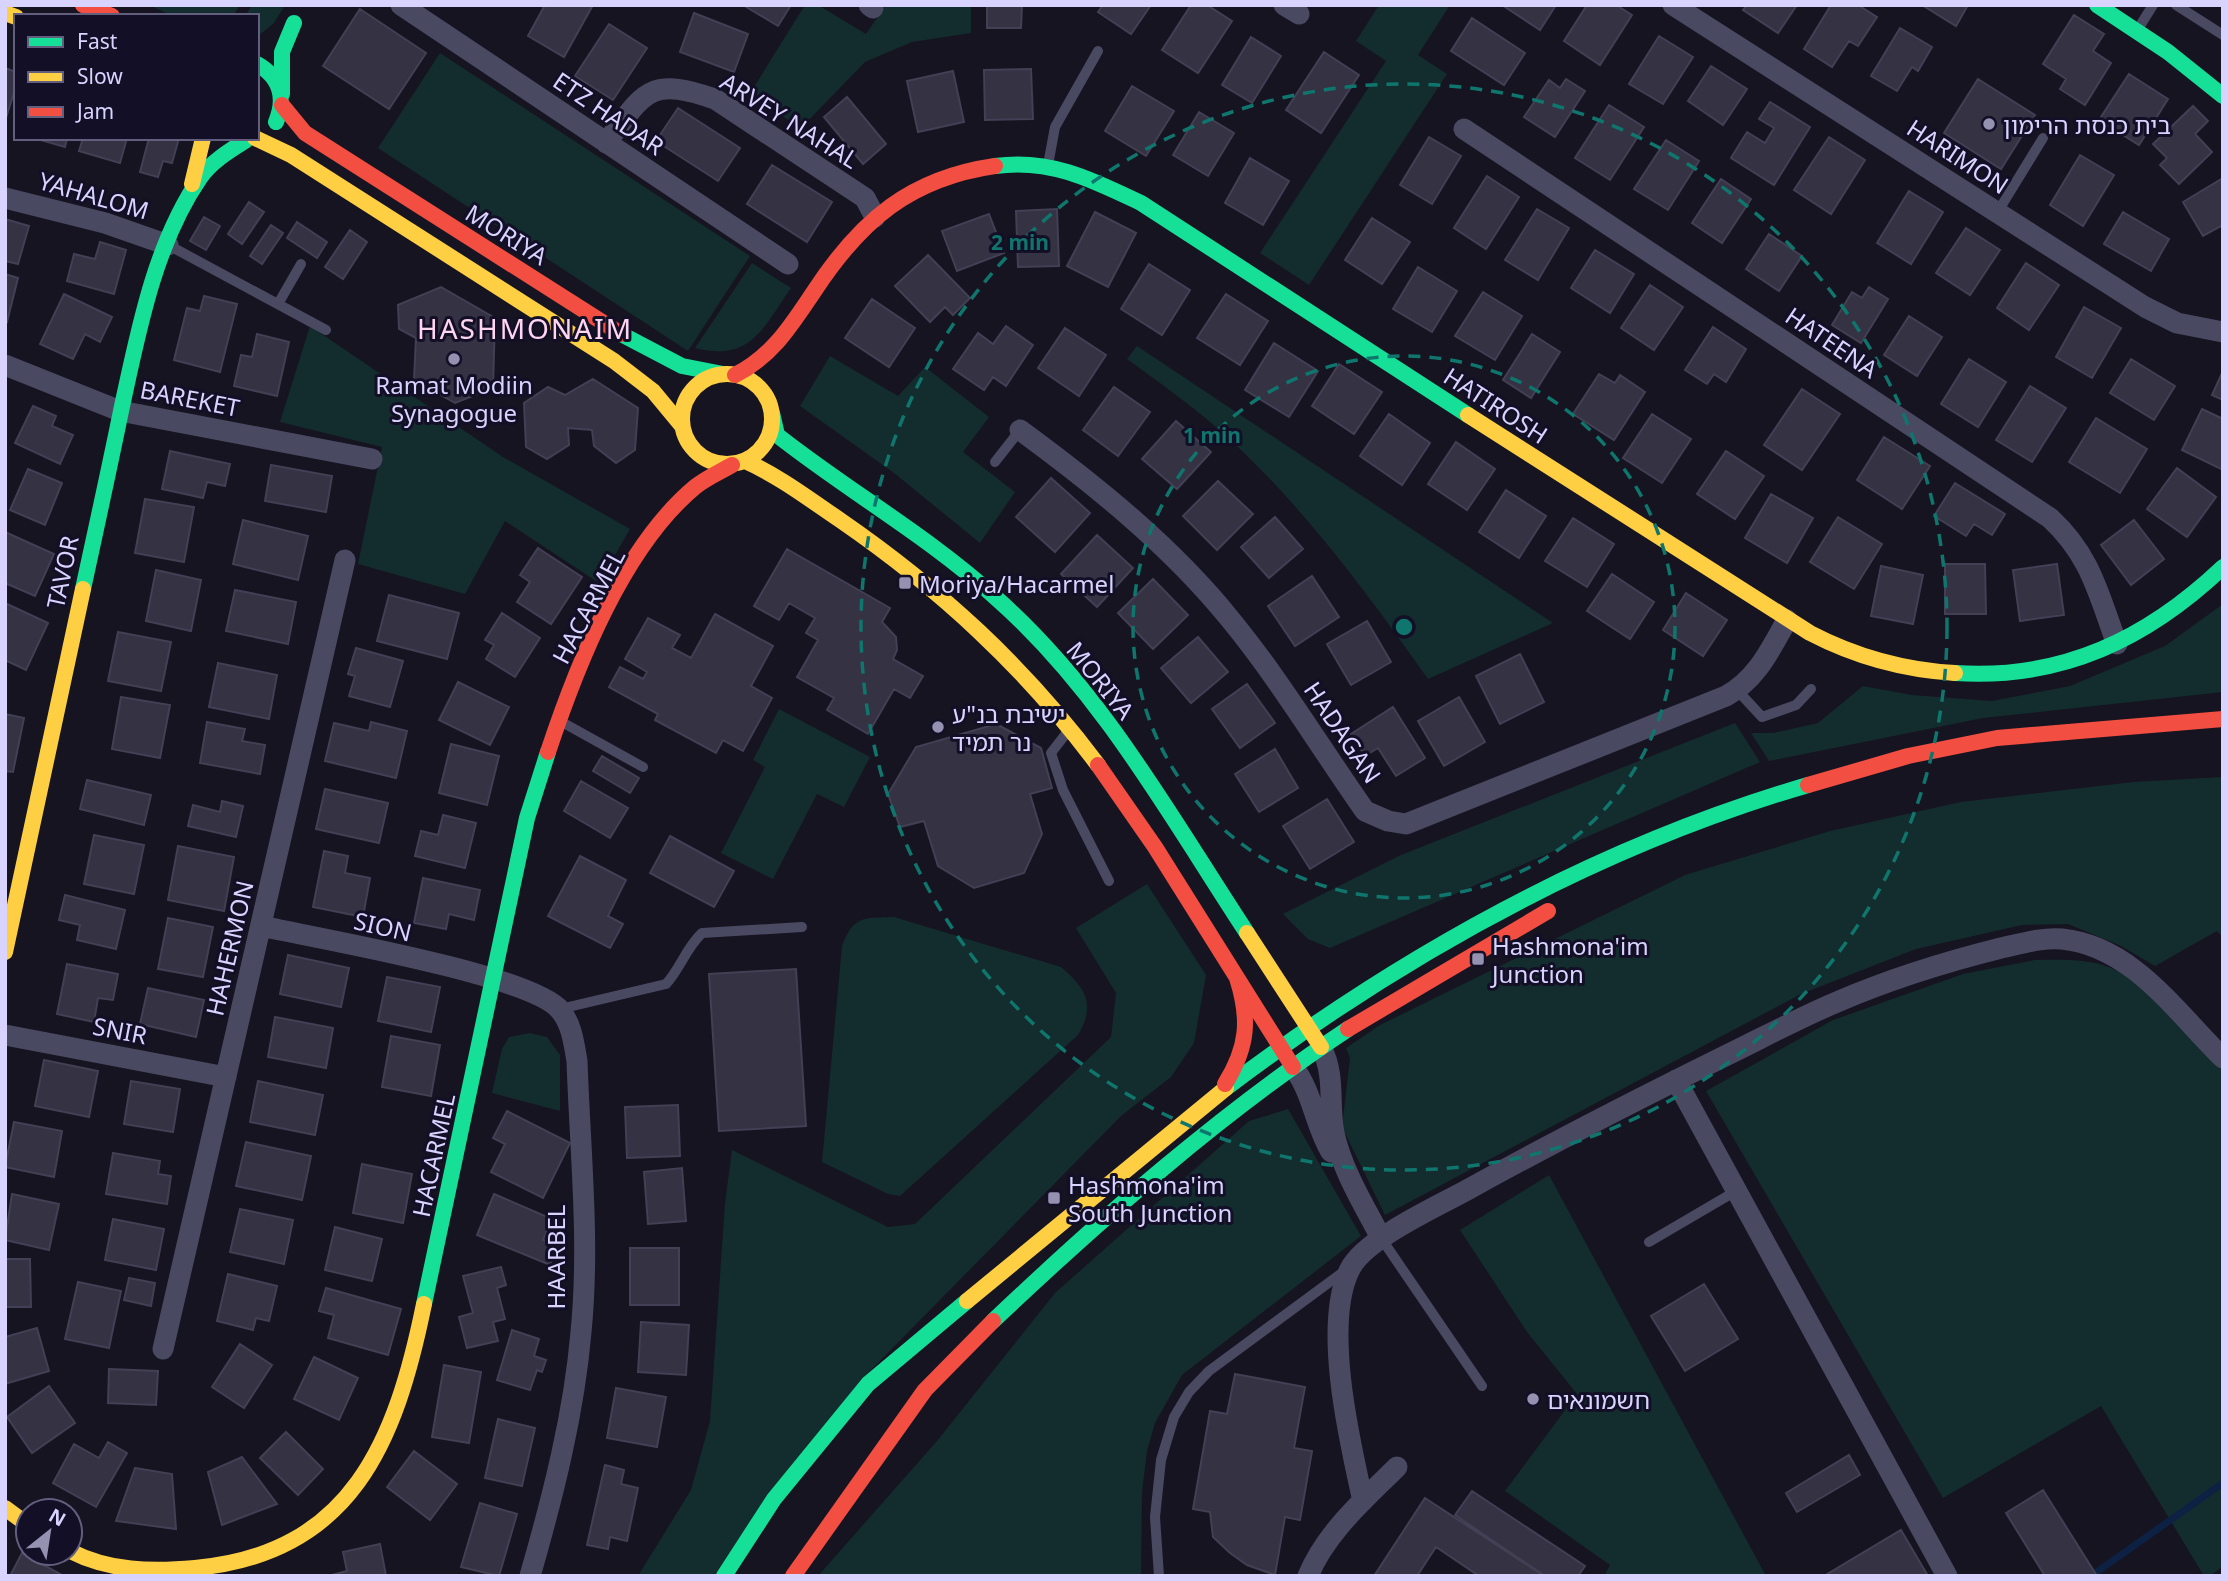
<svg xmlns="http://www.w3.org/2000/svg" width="2228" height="1581" viewBox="0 0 2228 1581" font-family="'Noto Sans','Noto Sans Hebrew',sans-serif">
<rect width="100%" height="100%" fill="#161421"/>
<path fill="#132c2d" d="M150,5H240L233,16H172Z
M252,5H285L274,23L257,37V16H245Z
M805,5H818L866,34L886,5H971V33L912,42L865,62L801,128L749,95Z
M1379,5H1450L1418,55L1447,74L1309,285L1260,253L1386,61L1356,41Z
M440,53L750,256L688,351L378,148Z
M752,263L791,288C763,328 751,362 695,348Z
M310,326L503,457L630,529L599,583L505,521L465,594L358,564L382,447L280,422Z
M1137,346L1553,623L1428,679C1365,590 1298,499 1216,427C1188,403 1157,381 1127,359Z
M830,356L898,396L925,367L989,417L963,452L1015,492L980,543L894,473L800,406Z
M2223,604V692L1983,718L1769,761L1751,733H1773L1818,723L1863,686L1912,695L1992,701L2070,686L2165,646Z
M779,709L870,757L844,807L817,794L773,879L721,853L765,767L753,760Z
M1735,723L1760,762L1330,948L1308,939L1283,914L1401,855Z
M2223,777V937L2217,931L2155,966L2121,946L2068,924L2022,925L1916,949L1801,994L1385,1215L1342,1127L1350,1058L1346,1048L1380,1025L1685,875L1830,831L1961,802L2133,782Z
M1147,884L1206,975L1194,1043L1171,1077L1121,1116L869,1372L715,1576H638L691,1490L710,1421L725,1203L732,1150L888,1227L915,1224L1111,1037L1116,993L1076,928Z
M894,917L1061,967C1086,988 1096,1005 1078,1035L900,1196L888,1194L822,1162L842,946C853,915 865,918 894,917Z
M2035,960C2061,960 2086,958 2111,968C2146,981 2195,1043 2223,1071V1566L2210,1576H2204L2101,1406L1943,1498L1706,1091L1833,1020L1963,974Z
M530,1033L547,1037L560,1055V1111L492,1093L502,1049L509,1037Z
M1288,1109L1361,1236L1182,1375L1155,1423L1147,1451L1142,1492L1141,1576H818L937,1441L1055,1293L1249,1121Z
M1549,1175L1766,1576H1604L1610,1565L1505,1491L1577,1394L1527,1332L1460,1230Z"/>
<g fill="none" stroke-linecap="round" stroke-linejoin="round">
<path stroke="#0d2144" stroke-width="7" d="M2091,1576L2223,1483"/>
</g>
<path fill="#343243" stroke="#433f54" stroke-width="2" d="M545,5H593L564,57L528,36Z
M743,5H791L778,26Z
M987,5H1022L1021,28H987Z
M1103,5H1151L1131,34L1098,12Z
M1191,5H1207L1232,21L1198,73L1162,50Z
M1502,5H1556L1540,30Z
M1587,5H1616L1632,15L1600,65L1564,41Z
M1747,5H1797L1778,33L1743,10Z
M1831,5H1858L1877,17L1858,46L1849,41L1832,67L1804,49Z
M1922,5H1968L1956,26Z
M360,9L426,53L389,109L323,66Z
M694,13L748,34L734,72L680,52Z
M2074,15L2104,34L2093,51L2111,63L2085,105L2060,89L2066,79L2043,64Z
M1472,18L1525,53L1504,85L1451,51Z
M609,24L647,48L613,100L575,76Z
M1900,28L1932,47L1918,71L1912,67L1897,91L1871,76Z
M1659,36L1693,57L1663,104L1629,84Z
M1251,37L1281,56L1252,103L1222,85Z
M1324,52L1359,75L1321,133L1286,110Z
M1711,66L1747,89L1723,125L1688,101Z
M5,68L16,72V86L5,121Z
M1031,69L1033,119L985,120L984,70Z
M953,71L964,122L918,132L907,81Z
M2129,74L2168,99L2139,145L2099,120Z
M1566,79L1585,91L1555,137L1524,117L1549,80L1560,88Z
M1978,79L2035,115L2001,169L1944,133Z
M1132,86L1174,111L1146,156L1105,131Z
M847,97L886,144L863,164L824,117Z
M1770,102L1810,127L1774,185L1731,158L1747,132L1765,143L1774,128L1759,119Z
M1609,105L1644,127L1610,180L1575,158Z
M2193,106L2208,121L2195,134L2212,152L2179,184L2160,165L2167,158L2153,144Z
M678,108L740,148L718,181L656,141Z
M1199,112L1234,133L1208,176L1173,155Z
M1429,137L1461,156L1432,204L1400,185Z
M1829,137L1865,160L1831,214L1794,190Z
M34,138H67L65,147Z
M83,138H127L120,163L79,151Z
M149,138H179L172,163L163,161L158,177L140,172Z
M1666,140L1699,161L1668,210L1634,189Z
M2080,155L2114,175L2083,226L2050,205Z
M1250,158L1289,181L1263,225L1225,203Z
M772,165L832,202L807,242L747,204Z
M1487,176L1519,197L1486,249L1454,228Z
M2223,178V225L2203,236L2183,202Z
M1721,179L1751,199L1722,243L1692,223Z
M1909,191L1943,212L1911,264L1877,243Z
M249,202L264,212L242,244L228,234Z
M1057,209L1059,266L1018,267L1016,211Z
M1537,209L1569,228L1538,280L1505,260Z
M1095,212L1136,233L1108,287L1067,266Z
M2123,212L2169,239L2151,271L2104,244Z
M989,214L1004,253L957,271L942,231Z
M204,217L220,226L206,250L190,241Z
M1372,218L1410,242L1382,284L1345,260Z
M5,219L29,226L18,264L5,261Z
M297,222L327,242L317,258L287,238Z
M271,225L283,233L262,264L250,256Z
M1966,228L2000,250L1970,295L1936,273Z
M350,230L367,242L343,279L325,267Z
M1769,234L1802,256L1779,291L1746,269Z
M100,242L126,250L114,294L67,281L74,254L95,259Z
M1595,250L1634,274L1610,313L1571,288Z
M928,255L970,298L953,315L945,307L930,322L895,286Z
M2026,263L2059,285L2029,330L1997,308Z
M1149,264L1190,290L1162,335L1121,309Z
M1418,267L1457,291L1432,332L1393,309Z
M5,274L18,278L7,322L5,321Z
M1650,285L1683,307L1654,350L1621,328Z
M441,287L495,318L493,388L455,403L414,380L416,338L399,329L398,305Z
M1869,287L1888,299L1861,343L1832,325L1852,292L1862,298Z
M1483,292L1522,316L1495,360L1455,336Z
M64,294L112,317L100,342L85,334L73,359L40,344Z
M1226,294L1268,321L1240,365L1197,338Z
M204,296L237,304L220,372L174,360L187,308L200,311Z
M872,299L915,328L889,367L845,338Z
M2084,307L2121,328L2092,378L2056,357Z
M1909,316L1942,337L1917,376L1884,355Z
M1006,326L1033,345L1006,386L993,377L984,390L953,369L978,333L993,344Z
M1713,327L1746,349L1726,382L1714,374L1707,384L1685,370Z
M1065,328L1106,355L1079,396L1038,368Z
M257,334L289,342L277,396L234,386L241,355L252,357Z
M1532,334L1560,352L1531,398L1503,380Z
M1274,343L1318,371L1289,417L1245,390Z
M1969,359L2006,382L1978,427L1941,404Z
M2131,359L2175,386L2154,420L2110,393Z
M1339,364L1382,392L1354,434L1312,406Z
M2223,371V400L2212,395Z
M1599,374L1615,383L1620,375L1645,392L1614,440L1573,414Z
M593,379L638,408L635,450L616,463L594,446L592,430L568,428L569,445L547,459L526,447L524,403L548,387L565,395Z
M2030,386L2066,408L2032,462L1996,440Z
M1114,387L1150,412L1118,456L1083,430Z
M1802,389L1840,414L1802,470L1764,445Z
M33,406L56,416L52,426L73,435L60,464L15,443Z
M2202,409L2223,419V470L2182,450Z
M1389,414L1430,443L1402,485L1360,456Z
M1652,414L1691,439L1662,483L1623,458Z
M2096,418L2147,449L2120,493L2069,462Z
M1176,421L1211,452L1177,489L1142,459Z
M1884,437L1930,466L1902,509L1857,480Z
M1456,442L1495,469L1467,510L1428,484Z
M170,451L230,464L225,486L207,482L203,498L162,489Z
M1726,451L1764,476L1735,519L1697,494Z
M271,465L332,476L326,512L265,501Z
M2177,468L2216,497L2187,537L2147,509Z
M28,469L62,483L45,525L10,510Z
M1051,478L1090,513L1055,552L1016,517Z
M1218,481L1253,514L1217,550L1183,516Z
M1955,483L2005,514L1992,535L1974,524L1966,536L1934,516Z
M1506,490L1546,516L1519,558L1479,532Z
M1771,494L1813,518L1787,563L1745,538Z
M145,499L194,507L184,562L135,553Z
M1275,517L1303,549L1269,578L1241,547Z
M1838,517L1882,544L1854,589L1810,562Z
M1573,518L1614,544L1587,587L1545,561Z
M243,520L308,536L298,580L233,564Z
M2134,520L2164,559L2131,585L2101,545Z
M5,532L54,554L35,596L5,583Z
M1097,535L1133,568L1097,607L1061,574Z
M538,548L582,577L551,624L517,602L530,582L520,575Z
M787,549L890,608L882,622L896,637L897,650L893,659L923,676L910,698L894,689L868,734L827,710L834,698L797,677L818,640L806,633L815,618L789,603L779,620L754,606Z
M1945,564H1985L1986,614H1945Z
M2057,564L2064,615L2020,621L2013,570Z
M1881,566L1923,575L1913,624L1871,616Z
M156,570L201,580L191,631L146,621Z
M1612,574L1654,602L1630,639L1587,611Z
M1312,576L1339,617L1295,646L1268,606Z
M1153,579L1188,615L1153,649L1118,613Z
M235,590L296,602L288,644L226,631Z
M1686,593L1727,620L1703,656L1663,630Z
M389,595L459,613L447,659L377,641Z
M5,603L48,623L26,670L5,660Z
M502,613L540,638L515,677L486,659L494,645L485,640Z
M715,614L773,646L751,686L772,698L743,751L723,740L716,753L655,720L658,714L609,687L620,667L643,679L647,672L625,659L648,618L680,635L672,648L691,658Z
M1367,621L1391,662L1351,685L1327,644Z
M118,632L171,642L161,691L108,681Z
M1198,637L1228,672L1191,703L1161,668Z
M356,648L403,661L390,707L349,696L355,676L348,674Z
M1520,654L1544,702L1500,724L1476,676Z
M218,663L277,675L269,719L209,707Z
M458,682L509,707L490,745L439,720Z
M1247,684L1275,723L1240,748L1212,709Z
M121,697L170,705L160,758L112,749Z
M1459,697L1485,742L1444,766L1418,721Z
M1393,707L1425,758L1396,776L1378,748L1365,756L1351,734Z
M5,714L24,718L13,772L5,771Z
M207,722L245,729L242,741L265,745L260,774L200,763Z
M371,722L407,731L396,778L325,761L334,723L369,731Z
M996,724L1041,748L1052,788L1030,794L1042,834L1024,873L974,888L938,866L924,821L900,827L888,794L916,747Z
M451,744L499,756L487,805L439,793Z
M1275,749L1298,788L1259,812L1235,774Z
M602,756L639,778L630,793L593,771Z
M87,780L151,795L144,825L80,809Z
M581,781L628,808L610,838L564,811Z
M325,789L388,803L379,843L316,829Z
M1327,799L1354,842L1310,869L1283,826Z
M222,801L243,806L236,837L188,826L193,805L220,812Z
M443,815L476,823L465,868L415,856L421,831L438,835Z
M94,835L144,845L134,894L84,884Z
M670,836L734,871L714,907L650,873Z
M178,846L234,857L224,911L168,900Z
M324,851L348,856L345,873L370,878L363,917L313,907Z
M580,856L626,880L608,916L623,924L610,948L548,916Z
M423,878L480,890L474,920L449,914L446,929L414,923Z
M65,895L125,910L116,949L77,940L80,925L59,920Z
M168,918L213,927L203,977L158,969Z
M288,955L349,968L341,1007L280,994Z
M67,964L118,974L113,1000L98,998L94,1022L57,1014Z
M796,969L806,1126L719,1131L709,974Z
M387,977L440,987L431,1032L378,1021Z
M148,988L204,1000L196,1037L140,1024Z
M275,1017L333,1028L326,1068L268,1057Z
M391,1036L440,1045L431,1096L382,1087Z
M44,1060L98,1071L89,1117L35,1106Z
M131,1081L180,1089L173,1132L124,1124Z
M258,1081L323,1095L315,1135L250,1122Z
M678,1105L680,1156L627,1158L625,1107Z
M507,1111L570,1143L543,1198L491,1172L505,1144L493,1138Z
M14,1122L62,1131L54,1177L5,1167Z
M246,1142L311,1156L302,1200L236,1186Z
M113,1153L160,1161L158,1174L171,1176L167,1204L106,1194Z
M362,1164L412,1174L403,1223L353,1213Z
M682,1168L686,1221L648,1224L644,1172Z
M12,1194L59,1204L49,1250L5,1240Z
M494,1194L552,1219L543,1240L558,1246L550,1265L477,1235Z
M240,1209L293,1220L284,1264L230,1252Z
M113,1219L164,1229L156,1270L105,1260Z
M335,1227L382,1239L372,1281L325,1270Z
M630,1248H679V1305H630Z
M5,1259H30L31,1307H5Z
M501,1267L506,1285L497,1288L505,1319L493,1322L498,1341L467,1348L459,1317L473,1313L463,1276Z
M228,1274L277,1286L269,1321L256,1318L253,1330L217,1321Z
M129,1278L155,1283L151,1306L124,1300Z
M78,1282L121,1291L109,1348L65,1339Z
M1704,1284L1738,1339L1685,1371L1651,1316Z
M326,1288L401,1309L388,1355L328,1338L334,1315L319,1311Z
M641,1322L689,1325L686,1375L638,1372Z
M37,1328L49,1371L5,1384V1337Z
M512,1330L539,1339L534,1356L546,1360L542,1372L537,1370L530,1390L497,1380Z
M240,1344L272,1365L244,1408L212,1387Z
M314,1357L358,1378L339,1420L294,1399Z
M444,1365L481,1372L469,1443L432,1437Z
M109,1369L158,1371L156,1405L108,1403Z
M1235,1374L1305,1387L1294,1448L1312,1451L1300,1520L1285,1517L1275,1575L1247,1565L1230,1553L1213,1537L1210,1512L1193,1509L1210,1411L1227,1414Z
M49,1386L75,1423L32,1453L7,1417Z
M616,1388L666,1397L657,1447L607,1438Z
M498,1419L535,1428L522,1486L485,1478Z
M286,1432L323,1469L298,1495L260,1458Z
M108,1442L127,1453L96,1507L53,1483L74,1444L99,1458Z
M414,1451L457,1484L430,1520L387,1487Z
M1849,1455L1860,1475L1797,1512L1786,1493Z
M242,1457L277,1504L222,1525L208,1472Z
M605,1465L624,1470L621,1484L638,1488L627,1541L610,1537L608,1549L587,1545Z
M135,1468L172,1474L176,1529L116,1521Z
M2043,1490L2097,1576H2045L2006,1513Z
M1472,1491L1585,1566L1578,1576H1545L1455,1515Z
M1425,1498L1544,1576H1479L1436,1547L1417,1576H1374Z
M480,1503L517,1514L499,1576L461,1567Z
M1901,1530L1928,1576H1824Z
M380,1544L386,1576H328L347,1571L343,1552Z
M22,1553L62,1575V1576H10Z"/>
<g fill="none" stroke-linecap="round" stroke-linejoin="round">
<path stroke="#4a4962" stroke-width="10" d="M2176,5L2223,35
M2138,29L2153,5
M1048,165L1055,127L1098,51
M1997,213L2043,138
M170,246L326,330
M278,304L301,264
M995,462L1020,430
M1737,690L1762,717L1796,705L1811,689
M560,721L643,767
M1068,731L1051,753L1063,790L1109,881
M560,1009L666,984C680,969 686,948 702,933L802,927
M1381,1238L1482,1386
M1649,1242L1736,1191
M1159,1576L1155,1517L1161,1460L1174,1417L1189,1392L1209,1371L1346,1270"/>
<path stroke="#4a4962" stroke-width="21" d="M401,5L788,264
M869,5L873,8
M1284,5L1299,14
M1673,5L2145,307L2177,323L2223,332
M1464,129L2050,518C2091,556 2098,593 2117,644
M606,143C645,92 648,76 715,99L865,198L875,217
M5,198L105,223L168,245
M5,365L120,411L372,459
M1020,430C1095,485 1171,546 1230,619C1280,680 1320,747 1365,811L1388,821L1406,824L1726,696C1757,679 1770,650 1787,620
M261,926C316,938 531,975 560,1010C572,1024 574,1044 577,1061C580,1150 590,1242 581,1332C574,1414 553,1496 530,1576
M5,1035L226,1077
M1321,1047C1336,1076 1328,1103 1334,1133C1342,1170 1364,1205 1381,1238
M1294,1068C1313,1094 1315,1125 1331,1152
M1676,1080L1947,1576
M163,1349L345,560
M1363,1501C1350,1443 1322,1324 1350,1269C1365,1239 1436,1207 1467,1190C1552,1143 1638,1099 1725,1056C1762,1038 1799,1018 1837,1002C1890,979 1945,962 2001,948C2020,944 2043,937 2062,939C2132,946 2176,1012 2223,1058
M1308,1576C1326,1532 1365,1499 1397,1467"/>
<path stroke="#16e098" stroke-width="16" d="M2097,5L2168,52L2223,96
M257,64C280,77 286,98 276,122
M282,94V52L294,23
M995,166C1050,158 1093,180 1141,203L1468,415
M621,334L682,366L723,374
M772,413L777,435C848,491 928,536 995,597C1101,690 1170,816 1247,933
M83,589C96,529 109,470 121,411C138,333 154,245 200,178C211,162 229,151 245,141
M1955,673C2062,680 2147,639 2223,567
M1226,1088C1402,955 1596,847 1808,785
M424,1304L527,818L548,752
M993,1321C1104,1216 1220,1114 1348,1029
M724,1576L774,1499L868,1384L967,1301"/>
<path stroke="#ffcf43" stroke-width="16" d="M5,13L16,17
M255,138L291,155L614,361L653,391L682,426
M192,184L203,138
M682 419a45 45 0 1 1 90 0a45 45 0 1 1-90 0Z
M1468,415L1810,633C1856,657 1904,670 1955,673
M745,461C779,476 809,499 840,520C940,589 1025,667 1098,765
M1247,933L1321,1047
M5,952L83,589
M967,1301L1226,1088
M5,1508L28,1525
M70,1551C109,1571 151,1572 195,1568C352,1554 396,1441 424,1304"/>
<path stroke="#f24e42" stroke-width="16" d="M83,5L112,16
M282,105L305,133L621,334
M735,375C773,356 792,324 815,290C861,220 911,178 995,166
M548,752C577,665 623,547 695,487C706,478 720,472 732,465
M1098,765L1155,847L1293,1067
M1808,785L1908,756L1997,738L2223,719
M1348,1029L1548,911
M1225,1084C1248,1047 1250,1019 1237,978
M793,1576L925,1390L993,1321"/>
</g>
<g fill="none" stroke="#0f766e" stroke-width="3.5" stroke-dasharray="12 9">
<circle cx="1404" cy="627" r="271"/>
<circle cx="1404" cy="627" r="543"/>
</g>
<g fill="#9591b1" stroke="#130f26" stroke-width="2.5">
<circle cx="1989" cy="124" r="7"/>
<circle cx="454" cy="359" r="7"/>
<rect x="898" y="576" width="14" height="14" rx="3.5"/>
<circle cx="938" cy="727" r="7"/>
<rect x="1471" y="952" width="14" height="14" rx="3.5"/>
<rect x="1047" y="1191" width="14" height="14" rx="3.5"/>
<circle cx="1533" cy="1399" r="7"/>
</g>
<g text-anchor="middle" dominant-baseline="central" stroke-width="6" stroke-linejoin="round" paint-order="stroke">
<g font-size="24" fill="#d9d4ff" stroke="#130f26">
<text transform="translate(609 113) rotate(34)">ETZ HADAR</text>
<text transform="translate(790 120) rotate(32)">ARVEY NAHAL</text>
<text transform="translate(1958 156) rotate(33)">HARIMON</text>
<text transform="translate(94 195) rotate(16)">YAHALOM</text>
<text transform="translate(507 234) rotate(32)">MORIYA</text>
<text transform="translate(1832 342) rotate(34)">HATEENA</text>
<text transform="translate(190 398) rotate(11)">BAREKET</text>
<text transform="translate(1496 405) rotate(33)">HATIROSH</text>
<text transform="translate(62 572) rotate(-78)">TAVOR</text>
<text transform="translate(588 606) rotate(-62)">HACARMEL</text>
<text transform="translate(1101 680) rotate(51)">MORIYA</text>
<text transform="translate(1343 732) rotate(56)">HADAGAN</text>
<text transform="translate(383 926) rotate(13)">SION</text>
<text transform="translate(229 948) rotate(-77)">HAHERMON</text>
<text transform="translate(120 1030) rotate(11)">SNIR</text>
<text transform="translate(433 1155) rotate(-78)">HACARMEL</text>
<text transform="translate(555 1257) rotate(-90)">HAARBEL</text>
</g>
<g font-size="24" fill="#d9d4ff" stroke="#130f26" text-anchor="start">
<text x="2003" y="124">בית כנסת הרימון</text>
<text x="454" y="384" text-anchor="middle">Ramat Modiin<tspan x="454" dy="28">Synagogue</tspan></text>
<text x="919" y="583">Moriya/Hacarmel</text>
<text x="952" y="713">ישיבת בנ"ע<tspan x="952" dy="28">נר תמיד</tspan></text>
<text x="1492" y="945">Hashmona'im<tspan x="1492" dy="28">Junction</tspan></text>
<text x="1068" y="1184">Hashmona'im<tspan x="1068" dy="28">South Junction</tspan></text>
<text x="1547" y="1399">חשמונאים</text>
</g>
<g font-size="28" letter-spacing="2" fill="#ffd6f0" stroke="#130f26">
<text x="525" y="328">HASHMONAIM</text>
</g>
</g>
<circle cx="1404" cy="627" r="10" fill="#0f766e" stroke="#130f26" stroke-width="3.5"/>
<g font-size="21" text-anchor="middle" font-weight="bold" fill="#0f766e" stroke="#130f26" stroke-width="6" stroke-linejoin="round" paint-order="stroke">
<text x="1020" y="250">2 min</text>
<text x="1212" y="443">1 min</text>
</g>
<rect width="2228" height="1581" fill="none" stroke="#d9d4ff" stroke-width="14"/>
<rect x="14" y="14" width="245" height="126" fill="#130f26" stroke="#625e7d" stroke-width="2"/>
<rect x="28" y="37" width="35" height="10" fill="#16e098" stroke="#625e7d" stroke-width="2"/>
<text x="77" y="49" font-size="21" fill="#d9d4ff">Fast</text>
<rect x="28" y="72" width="35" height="10" fill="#ffcf43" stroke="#625e7d" stroke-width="2"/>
<text x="77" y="84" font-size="21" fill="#d9d4ff">Slow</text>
<rect x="28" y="107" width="35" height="10" fill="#f24e42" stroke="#625e7d" stroke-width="2"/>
<text x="77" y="119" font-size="21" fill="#d9d4ff">Jam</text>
<g transform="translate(49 1532) rotate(30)"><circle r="33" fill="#130f26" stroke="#625e7d" stroke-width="2"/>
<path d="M0-5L12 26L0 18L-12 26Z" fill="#9591b1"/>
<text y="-10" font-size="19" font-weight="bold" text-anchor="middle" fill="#d9d4ff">N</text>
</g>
</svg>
